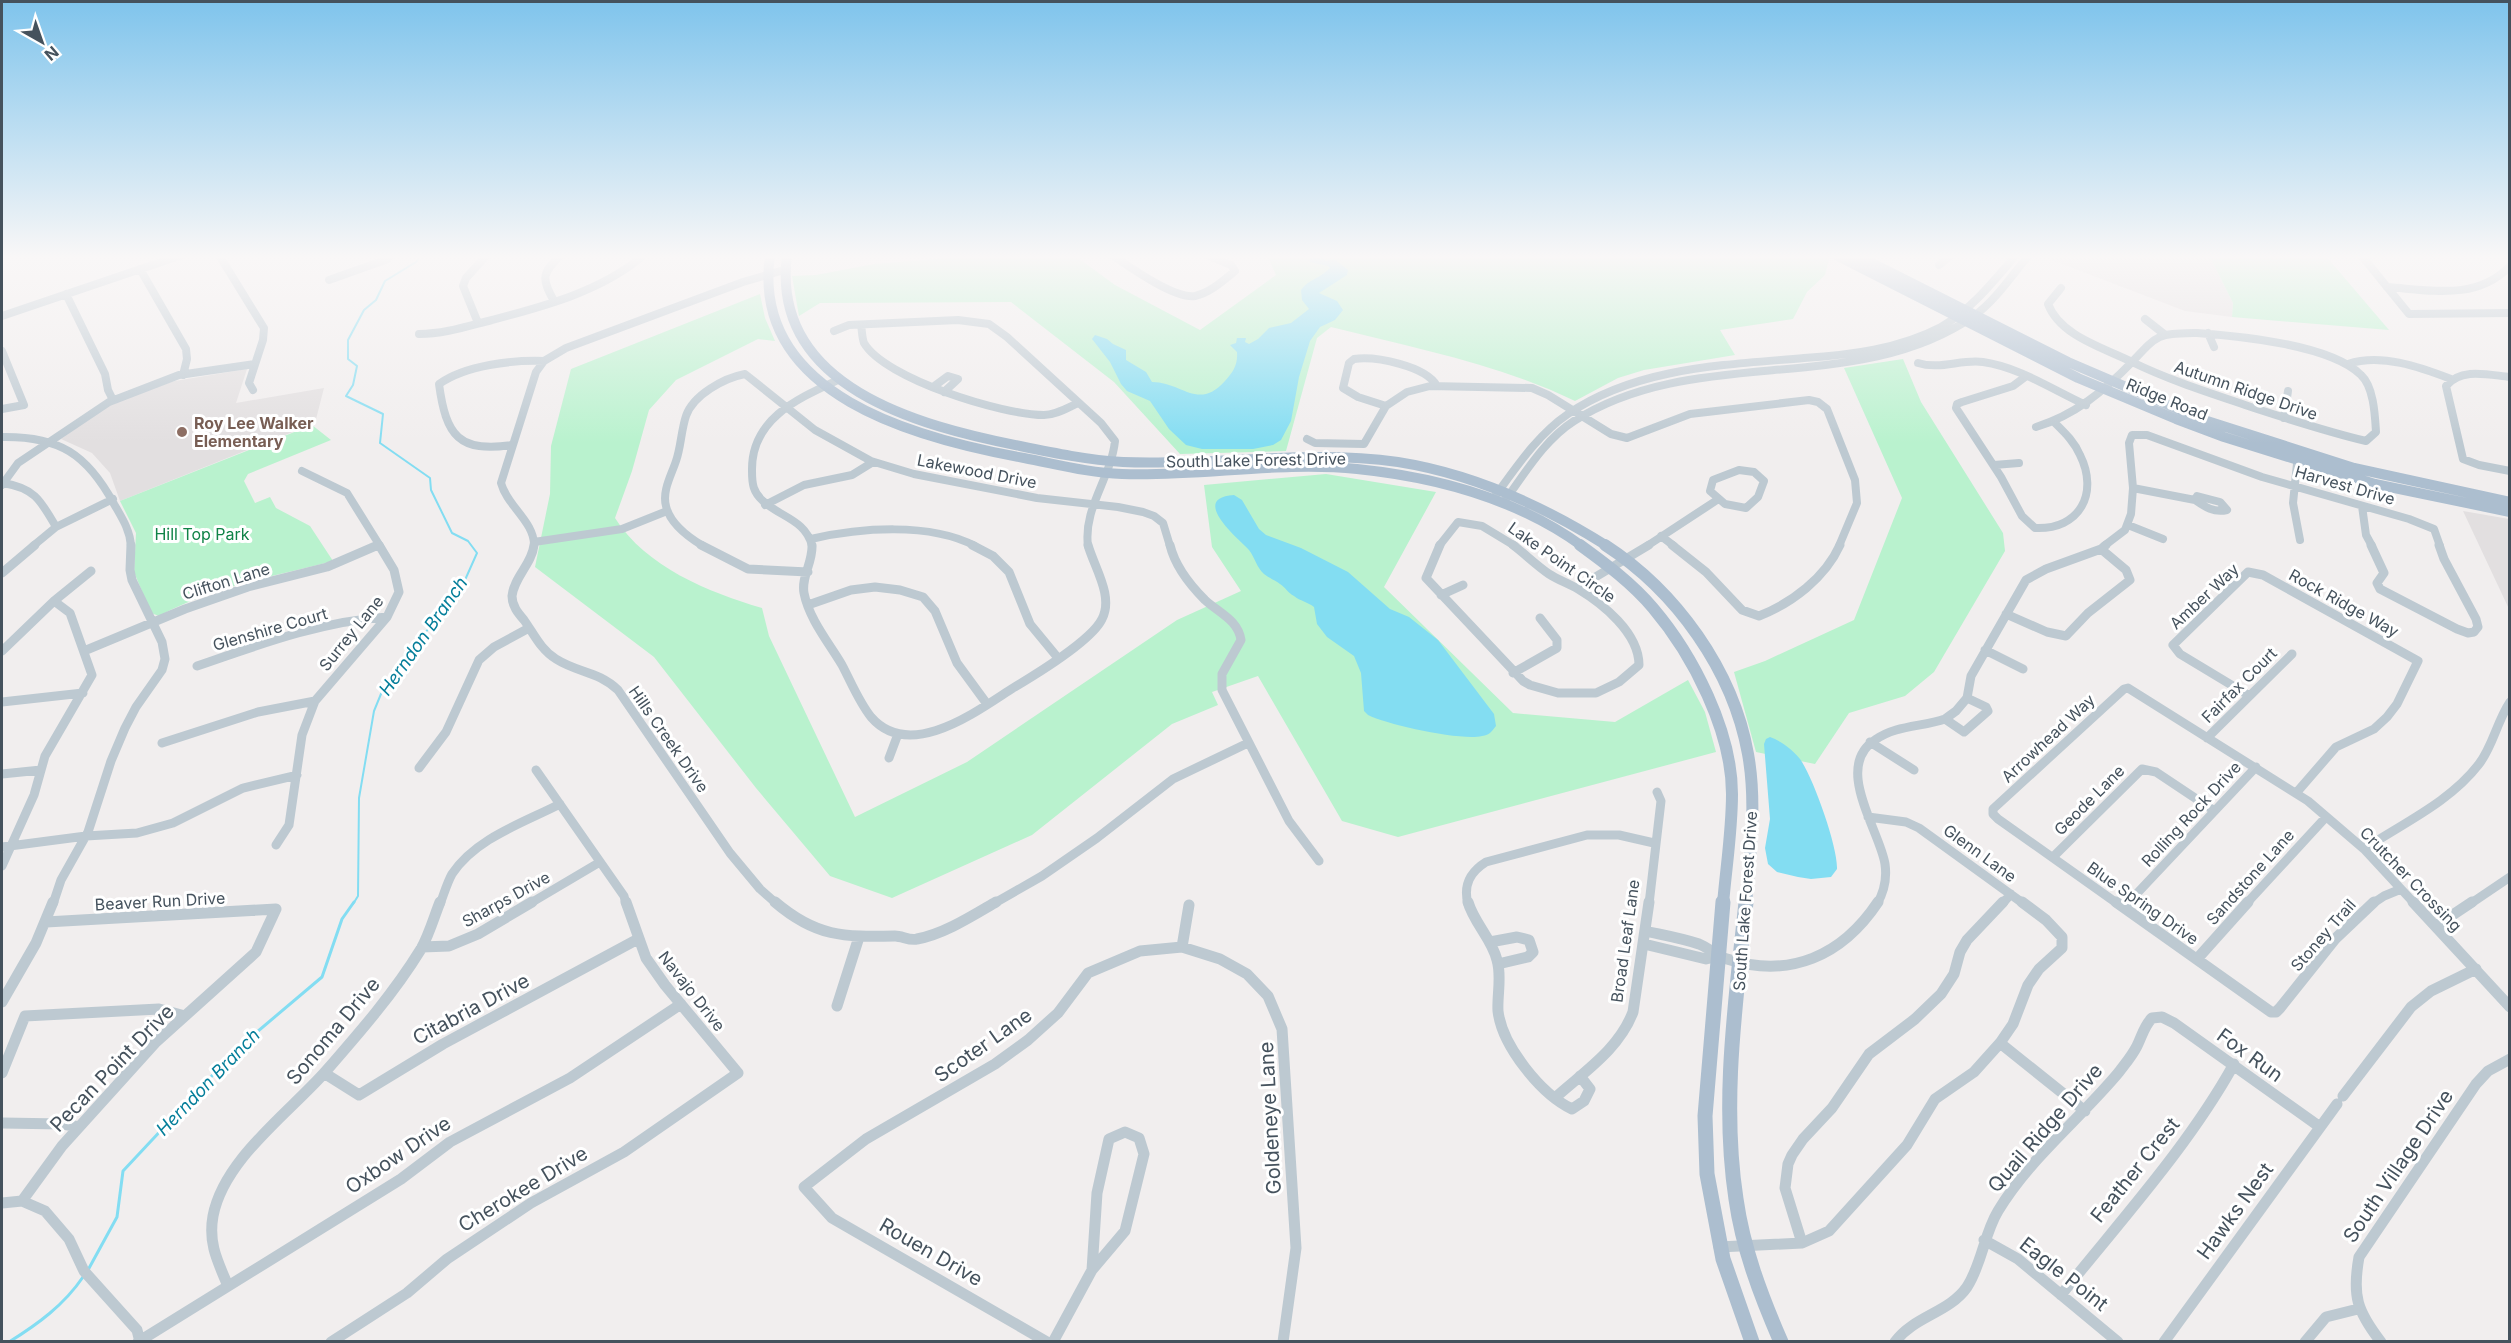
<svg xmlns="http://www.w3.org/2000/svg" width="2511" height="1343" viewBox="0 0 2511 1343" font-family="Inter,sans-serif">
<rect width="100%" height="100%" fill="#f1eeee"/>
<path fill="#e2dfe0" d="M2045,255H2209L2233,303L2232,317L2185,311L2044,257Z
M247,369L236,403L324,388L315,423L120,501L110,473L92,453L61,439L100,410L116,402L169,382Z
M2463,511L2509,519V609Z"/>
<path fill="#b9f2ce" d="M985,255H1074L1115,285L1200,330L1276,275L1267,255H1830L1825,275L1807,292L1793,319L1720,330L1735,355L1644,370L1618,378L1575,401C1499,364 1414,348 1331,327L1317,338L1286,451L1180,454L1114,382L1011,302L820,303L799,316L792,276L816,275L874,264Z
M2209,255H2325L2389,330L2232,317L2233,303Z
M760,294L765,318L775,341L758,339L676,380L649,410L632,471L615,518C646,567 708,592 762,608L769,636L855,817L967,762L1177,620L1241,591L1212,547L1204,485L1326,474L1436,492L1384,587L1513,713L1615,722L1688,680L1705,712L1716,752L1398,837L1342,821L1258,676L1212,692L1218,705L1172,724L1032,835L892,898L830,876L756,788L654,657L535,567L550,494L551,446L571,369Z
M1903,359L1921,402L2003,533L2005,551L1934,672L1905,696L1849,713L1815,764L1756,752L1734,672L1765,661L1854,620L1902,498L1844,368Z
M312,425L331,440L248,474L244,481L255,503L270,497L276,508L310,526L333,561C275,576 212,587 159,616L151,613L134,572L136,533L120,501Z"/>
<path fill="#83ddf2" d="M1310,255H1320L1326,261L1334,259L1348,270L1347,275L1319,293L1337,301L1343,310L1335,320L1320,327L1310,341L1299,377L1291,421L1281,440L1273,445L1253,449H1202L1186,445L1169,429L1150,401L1127,391L1121,384L1110,362L1092,339L1095,335L1107,339L1113,344L1126,350V360L1146,372L1152,382C1182,382 1198,411 1225,381C1233,372 1238,365 1237,352L1230,345L1236,343L1237,338H1246L1245,342L1249,344L1258,339L1269,328L1291,323L1309,309L1302,300L1301,290C1309,279 1321,278 1330,268L1328,266L1310,262Z
M1234,495L1242,500L1259,529L1266,535L1301,548L1348,572L1390,609L1409,617L1438,640L1494,714L1496,726C1492,731 1490,735 1482,736C1461,741 1388,725 1368,715L1364,711L1361,673L1354,656L1327,637L1317,624L1314,607C1308,602 1300,601 1294,596C1288,593 1285,587 1280,584C1275,580 1269,578 1264,574C1257,568 1255,558 1249,550C1240,540 1188,498 1234,495Z
M1770,737C1781,741 1793,750 1800,759C1813,777 1838,847 1837,869L1831,877L1811,879L1798,877L1777,872L1768,864L1765,848L1770,819L1764,744L1766,739Z"/>
<g fill="none" stroke-linecap="round" stroke-linejoin="round">
<path stroke="#83ddf2" stroke-width="2" d="M353,904L358,896L359,798L374,711L383,689L465,580L477,553L468,541L452,533L431,490L430,478L380,443L383,414L346,396L353,385L357,366L348,359V340L364,310L376,300L385,281L416,262L421,255"/>
<path stroke="#83ddf2" stroke-width="3" d="M88,1270L117,1217L123,1171L238,1048L322,977L342,919L354,902
M9,1342C38,1324 64,1305 83,1277"/>
<path stroke="#bdc9d1" stroke-width="8" d="M219,255L264,328L263,340L249,383L253,390
M1112,255C1130,267 1174,299 1195,296C1210,293 1224,280 1235,271L1231,265L1207,255
M2361,255L2409,314L2510,313
M1939,265L1951,255
M140,269L186,349L187,359L183,375
M329,280L388,259L390,255
M2387,287C2430,290 2477,301 2510,266
M2061,288L2048,304C2060,336 2104,348 2132,362
M66,294L105,374L108,390L113,400
M554,301C541,278 542,273 561,255
M2,316L182,255
M2145,319L2164,334
M478,323L463,286L466,278L487,255
M861,325C862,330 862,338 864,343C885,379 1003,415 1044,415C1056,415 1067,408 1078,403
M834,331L849,325L958,320L989,324L1007,337L1101,423L1115,441C1111,478 1083,508 1088,546
M2197,333C2239,336 2331,345 2361,375C2374,387 2375,416 2376,432L2366,441C2328,432 2291,420 2254,408C2213,394 2171,381 2132,362C2159,333 2157,334 2197,333Z
M2208,333L2214,347
M419,334C444,334 468,326 492,320C545,306 602,291 644,255
M2,351L24,405L2,409
M1918,363C1940,370 1961,359 1983,362C2019,367 2053,390 2086,405
M2348,364C2381,353 2420,367 2451,379
M2025,377L2013,386L1962,402L1957,404L1956,408L2001,477L2022,516L2035,528C2080,530 2099,493 2080,455C2074,441 2064,432 2054,422
M2510,377C2489,375 2461,367 2446,386L2463,459L2479,465L2510,471
M933,387L948,376L958,379L944,392
M1386,406L1358,397L1343,388L1349,363L1354,359C1376,356 1426,366 1437,386
M2284,418L2288,391
M2036,427C2075,415 2104,391 2132,362
M2,437C59,436 87,454 114,504C122,518 130,530 131,546
M1307,439L1315,443L1364,444L1386,406L1407,392L1430,386L1532,388L1548,395L1611,434L1627,438L1690,414L1809,400L1818,402L1827,409L1855,480L1857,503L1839,546
M512,445C459,453 446,436 439,384C466,365 512,360 544,361
M2298,454L2293,503L2300,540
M1994,465L2019,463
M1739,470L1754,472L1764,481L1758,497L1746,508L1725,504L1710,491L1713,480Z
M302,471L347,493L380,546
M3,483C35,488 41,501 56,527
M2,485L18,463L109,402L179,375L255,364
M2133,488L2195,500
M2197,496L2220,502L2227,510C2214,513 2205,507 2195,500Z
M1493,499C1515,469 1537,435 1568,414C1637,367 1724,365 1804,358C1850,355 1899,349 1941,327C1971,310 1994,281 2016,255
M1503,503C1524,475 1544,440 1574,421C1696,343 1856,398 1974,316C1996,300 2012,275 2029,255
M765,505L804,485L852,475L873,462
M2362,506L2366,535L2372,546
M2128,525L2163,539
M1661,536L1674,546
M811,539C859,528 930,522 975,546
M534,542L622,529L667,511
M33,546L56,527L113,499
M375,546L378,545
M534,546C535,522 507,506 501,483L536,372L544,361L566,348L743,282L784,270
M703,546C688,537 670,524 666,506C662,491 671,476 676,461C681,447 681,431 686,416C693,395 724,378 745,374L815,430L871,461L914,474L1037,498L1118,507L1143,512L1154,516L1163,523L1170,546
M812,546C806,520 780,517 763,501C753,492 752,484 752,471C751,419 797,399 838,380
M1439,546L1458,522L1482,526L1515,546
M1647,546L1717,500
M2104,546L2125,530L2131,514L2133,488L2129,443L2132,435H2147L2262,477L2409,519L2434,529L2440,546"/>
<path stroke="#bdc9d1" stroke-width="9" d="M534,545C532,564 514,577 512,596C512,606 518,613 524,620C534,634 541,650 556,659C578,673 598,671 618,690L730,853L760,889L777,904
M701,545L748,569L808,572
M812,545C813,562 801,577 804,593C809,619 829,643 842,665C851,682 859,702 871,717C910,762 977,711 1013,688C1035,675 1092,640 1102,619C1114,596 1094,567 1088,545
M972,545L993,556L1009,572L1030,624L1058,658
M1170,545C1175,566 1189,584 1205,600C1219,613 1238,620 1241,640L1222,674V690L1289,821L1319,861
M1440,545L1426,578L1523,681L1530,685L1558,693H1596L1619,682L1639,665C1639,633 1603,604 1578,589C1568,583 1558,580 1549,574C1536,565 1525,554 1513,545
M1672,545L1706,572L1742,610L1759,616C1792,603 1825,578 1840,545
M2371,545L2384,573L2377,583L2380,589L2457,629L2468,633L2474,632L2478,627L2476,619L2444,559L2439,545
M2,573L35,545
M1577,588L1649,545
M1441,595L1463,585
M808,605L851,590L875,587L900,590L923,597L935,611L957,663L987,704
M2006,614L2047,632L2066,636L2088,613L2130,580L2126,570L2101,549
M1985,650L2023,669
M2,651L54,601L91,571
M84,651L185,609L248,587L327,567L378,545
M197,666C258,645 322,621 387,617
M1513,673L1557,648V640L1540,618
M2248,695L2180,654L2173,645L2248,572L2263,575L2418,661L2397,704L2387,717L2374,729L2336,747L2297,792
M2,702L83,693
M1945,719L1956,711L1967,698
M2207,738L2292,654
M1870,742L1914,770
M162,743L258,712L315,701
M889,758L898,734
M419,768L446,732L479,660L494,647L529,628
M536,770L624,896L626,904
M2,774L41,770
M1868,817L1906,822L1919,828L2024,904
M276,845L289,825L302,735L315,701L387,617L399,592L394,570L379,545
M2,847L86,836L137,833L173,823L243,788L297,775
M2364,849C2403,823 2450,802 2479,764C2493,746 2497,721 2510,702
M2053,857L2142,769L2156,772L2213,810
M2,866L34,795L45,756L92,675L70,613L54,601
M2401,889L2415,904
M53,904L61,880L88,832L111,761L125,728L136,707L162,670L165,659L162,642L132,580L130,570L131,545
M440,904C444,894 447,883 452,874C476,838 523,823 560,804
M529,904L600,862
M993,904L1042,876L1097,838L1173,779L1248,743
M1468,904C1463,885 1470,872 1486,862L1587,835H1619L1654,843
M1649,904L1661,801L1657,792
M1877,904C1884,892 1887,878 1885,864C1880,831 1833,767 1875,740C1896,725 1922,727 1945,719L1964,732L1988,711L1986,707L1967,698L1971,676L2026,580L2046,569L2101,549L2106,545
M2002,904L2011,894
M2118,904L1998,819L1993,814V809L2124,689L2128,688L2308,801L2364,849L2401,889
M2127,904L2256,767
M2246,904L2326,817
M2372,904L2384,896L2401,889
M2470,904L2510,877"/>
<path stroke="#bdc9d1" stroke-width="11" d="M775,902C816,937 843,937 895,936C902,936 910,941 917,939C944,934 972,916 996,902
M1468,902C1474,923 1492,939 1497,960C1502,976 1497,995 1498,1011C1502,1046 1541,1094 1572,1109L1584,1101L1590,1089L1580,1076
M2116,902L2271,1012H2276L2280,1008L2335,939L2374,902
M2413,902L2510,1007
M2124,907L2128,902
M2436,926L2472,902
M1645,931C1663,935 1681,938 1699,944C1709,948 1716,956 1727,959C1790,979 1842,956 1878,902
M1490,942L1517,937L1529,940L1533,952L1528,957L1498,964
M1644,944L1706,959L1719,956
M422,947L449,946L478,934L532,902
M1182,947L1189,905
M2197,959L2248,902
M2,1002L36,943L53,902
M837,1006L859,937
M2000,1043L2085,1111
M2,1073L25,1016L159,1009L185,1016
M324,1073L359,1095L443,1044L638,939
M2343,1096L2411,1007L2431,991L2476,969
M1556,1097C1585,1071 1619,1049 1633,1012L1649,902
M2,1123L63,1124L79,1127
M1125,1132L1139,1138L1144,1154L1125,1231L1092,1270L1097,1193L1109,1139Z
M22,1201L62,1146L155,1043L256,952L276,909L46,922
M2,1203L22,1201L45,1211L69,1239L84,1271L137,1330L140,1342
M1984,1240L2018,1259L2118,1342
M1802,1243L1785,1188L1788,1164L1792,1155L1803,1139L1832,1108L1869,1054L1915,1019L1941,994L1954,974L1960,952L1967,940L2003,902
M1719,1247L1802,1243L1829,1231L1907,1145L1935,1099L1974,1072L2000,1043L2013,1024L2028,985L2039,969L2062,948V937L2046,920L2022,902
M228,1286C218,1262 208,1244 213,1216C224,1159 289,1113 326,1071C360,1032 394,993 421,949C429,935 434,917 440,902
M2061,1295C2120,1221 2188,1147 2234,1064
M138,1342L401,1179L450,1142L570,1078L681,1004
M331,1342L407,1293L447,1259L531,1203L624,1152L738,1073L665,985L646,958L626,902
M1047,1342L832,1218L804,1187L866,1139L995,1064L1028,1040L1058,1013L1088,973L1140,951L1182,947L1220,959L1247,974L1268,996L1282,1029L1296,1248L1283,1342
M1053,1342L1092,1270
M1895,1342C1914,1316 1949,1313 1967,1287C1982,1264 1984,1234 1998,1211C2029,1159 2080,1119 2119,1072C2125,1064 2132,1056 2137,1046C2142,1036 2144,1026 2152,1018L2162,1017L2174,1023L2320,1127
M2164,1342L2337,1104
M2305,1342L2326,1317L2358,1309
M2381,1342C2357,1311 2352,1296 2359,1257L2476,1084L2488,1071L2510,1059"/>
<path stroke="#acbecf" stroke-width="10" d="M770,255C750,396 919,439 1024,458C1056,464 1089,473 1122,474C1200,477 1279,461 1357,469C1436,477 1517,499 1582,546
M787,255C770,387 919,426 1020,446C1054,453 1088,460 1123,462C1215,466 1306,449 1398,462C1474,474 1542,505 1607,546
M1836,255L2078,378L2176,419L2224,437L2375,484L2510,512
M1856,255L2068,362L2201,419L2354,468L2510,502"/>
<path stroke="#acbecf" stroke-width="12" d="M1580,545C1606,564 1632,583 1653,608C1693,655 1732,731 1732,794C1732,831 1726,868 1723,904
M1605,545C1676,591 1733,670 1748,754C1757,803 1750,855 1746,904"/>
<path stroke="#acbecf" stroke-width="15" d="M1723,902L1705,1116L1707,1174L1723,1259L1752,1342
M1746,902C1736,1000 1721,1101 1736,1199C1743,1249 1761,1296 1781,1342"/>
</g>
<linearGradient id="sky" x2="0" y2="1"><stop stop-color="#7fc4ec"/><stop offset="0.58" stop-color="#f9f7f7"/><stop offset="1" stop-color="#f9f7f7" stop-opacity="0"/></linearGradient>
<rect width="2511" height="443" fill="url(#sky)"/>
<circle fill="#8d6e63" stroke="#fff" stroke-width="2" cx="182" cy="432" r="6"/>
<g text-anchor="middle" dominant-baseline="central" stroke-width="6" stroke-linejoin="round" paint-order="stroke">
<g font-size="16" fill="#45525d" stroke="#fff">
<text transform="translate(2246 390) rotate(19)">Autumn Ridge Drive</text>
<text transform="translate(2167 399) rotate(22)">Ridge Road</text>
<text transform="translate(1256 460) rotate(-1)">South Lake Forest Drive</text>
<text transform="translate(977 471) rotate(11)">Lakewood Drive</text>
<text transform="translate(2345 485) rotate(16)">Harvest Drive</text>
<text transform="translate(1562 562) rotate(35)">Lake Point Circle</text>
<text transform="translate(226 581) rotate(-17)">Clifton Lane</text>
<text transform="translate(2204 596) rotate(-43)">Amber Way</text>
<text transform="translate(2344 603) rotate(29)">Rock Ridge Way</text>
<text transform="translate(270 629) rotate(-16)">Glenshire Court</text>
<text transform="translate(351 633) rotate(-51)">Surrey Lane</text>
<text transform="translate(2239 685) rotate(-45)">Fairfax Court</text>
<text transform="translate(2048 738) rotate(-43)">Arrowhead Way</text>
<text transform="translate(669 739) rotate(55)">Hills Creek Drive</text>
<text transform="translate(2089 800) rotate(-45)">Geode Lane</text>
<text transform="translate(2191 814) rotate(-47)">Rolling Rock Drive</text>
<text transform="translate(1980 853) rotate(36)">Glenn Lane</text>
<text transform="translate(2250 877) rotate(-48)">Sandstone Lane</text>
<text transform="translate(2411 879) rotate(46)">Crutcher Crossing</text>
<text transform="translate(506 899) rotate(-29)">Sharps Drive</text>
<text transform="translate(160 901) rotate(-3)">Beaver Run Drive</text>
<text transform="translate(1745 901) rotate(-86)">South Lake Forest Drive</text>
<text transform="translate(2143 903) rotate(35)">Blue Spring Drive</text>
<text transform="translate(2323 935) rotate(-49)">Stoney Trail</text>
<text transform="translate(1625 941) rotate(-82)">Broad Leaf Lane</text>
<text transform="translate(692 991) rotate(52)">Navajo Drive</text>
</g>
<g font-size="16" font-weight="bold" fill="#785e54" stroke="#fff" text-anchor="start">
<text x="194" y="423">Roy Lee Walker<tspan x="194" dy="18">Elementary</tspan></text>
</g>
<g font-size="16" fill="#108347" stroke="#fff">
<text x="202" y="534">Hill Top Park</text>
</g>
<g font-size="18" font-style="italic" fill="#047e9a" stroke="#fff">
<text transform="translate(423 636) rotate(-55)">Herndon Branch</text>
<text transform="translate(208 1082) rotate(-46)">Herndon Branch</text>
</g>
<g font-size="20" fill="#45525d" stroke="#fff">
<text transform="translate(471 1009) rotate(-28)">Citabria Drive</text>
<text transform="translate(333 1031) rotate(-50)">Sonoma Drive</text>
<text transform="translate(983 1045) rotate(-35)">Scoter Lane</text>
<text transform="translate(2250 1055) rotate(36)">Fox Run</text>
<text transform="translate(112 1068) rotate(-46)">Pecan Point Drive</text>
<text transform="translate(1270 1118) rotate(-93)">Goldeneye Lane</text>
<text transform="translate(2045 1128) rotate(-49)">Quail Ridge Drive</text>
<text transform="translate(398 1155) rotate(-34)">Oxbow Drive</text>
<text transform="translate(2398 1166) rotate(-56)">South Village Drive</text>
<text transform="translate(2135 1170) rotate(-51)">Feather Crest</text>
<text transform="translate(523 1189) rotate(-31)">Cherokee Drive</text>
<text transform="translate(2235 1211) rotate(-54)">Hawks Nest</text>
<text transform="translate(931 1252) rotate(30)">Rouen Drive</text>
<text transform="translate(2064 1274) rotate(38)">Eagle Point</text>
</g>
</g>
<rect width="2511" height="1343" fill="none" stroke="#45525d" stroke-width="6"/>
<g transform="translate(42 42) rotate(140)" stroke="#ffffff" stroke-width="4.5" paint-order="stroke">
<path d="M0-4.5L10 22L0 15L-10 22Z" fill="#45525d"/>
<text y="-9" font-size="16" font-weight="bold" text-anchor="middle" fill="#45525d">N</text>
</g>
</svg>
